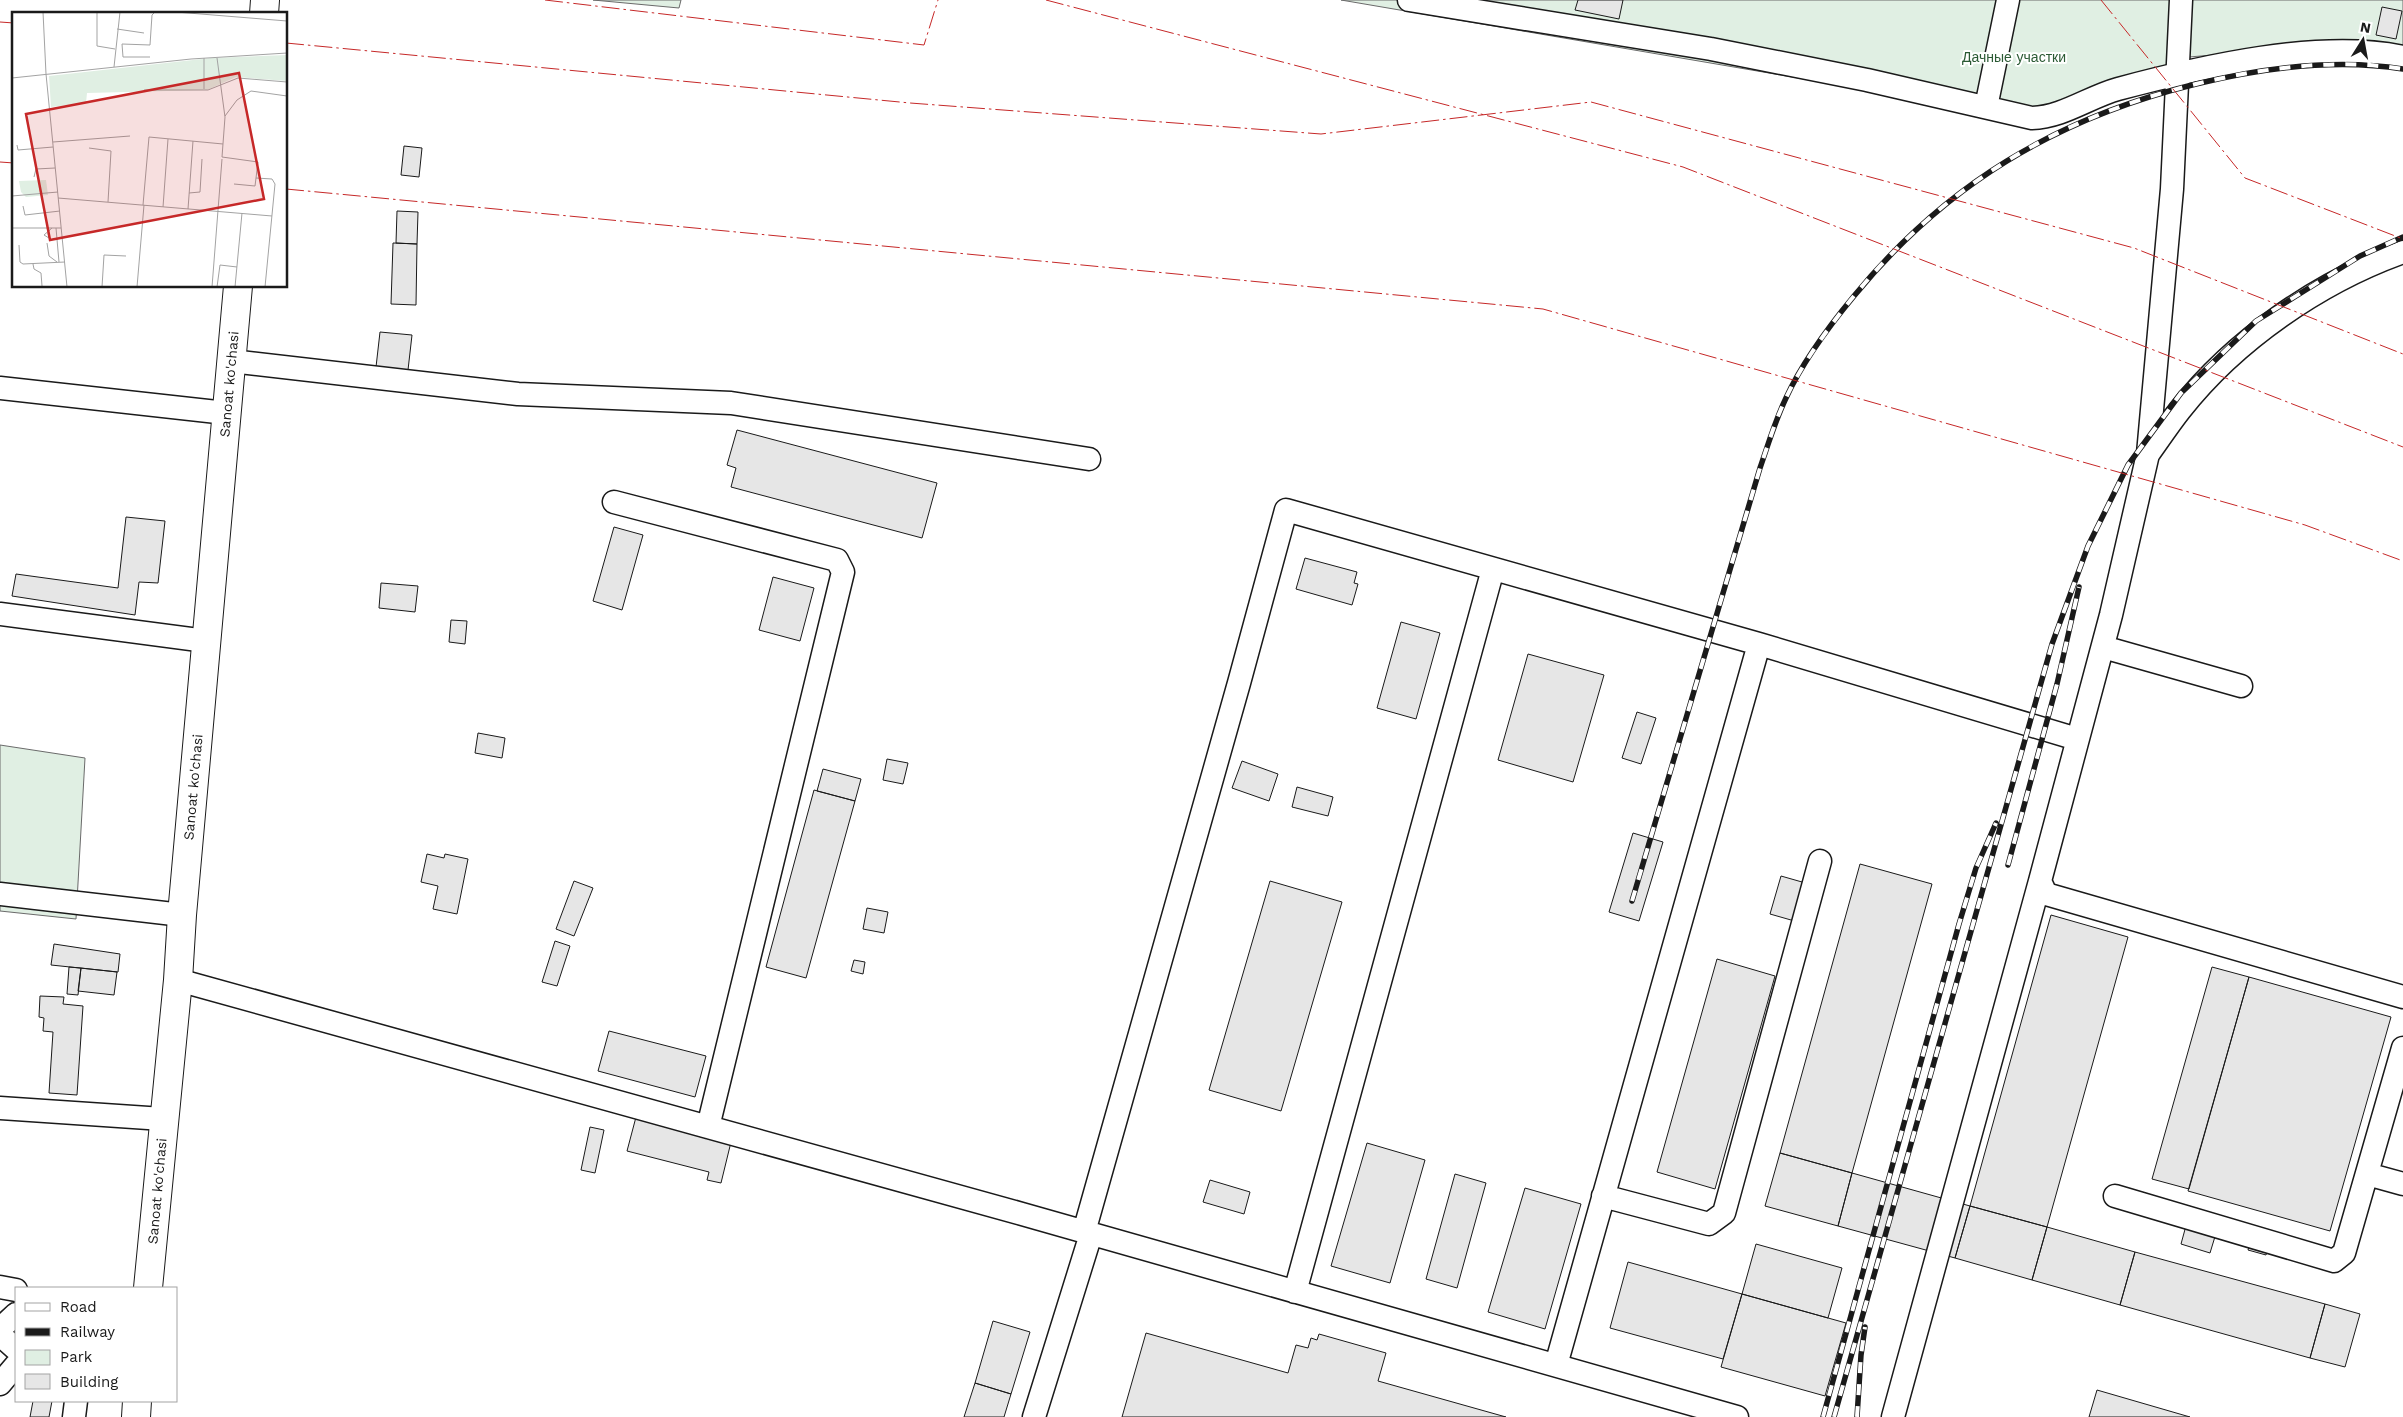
<svg xmlns="http://www.w3.org/2000/svg" width="2403" height="1417" viewBox="0 0 2403 1417" font-family="'Work Sans',sans-serif">
<rect width="100%" height="100%" fill="#fff"/>
<path fill="#e0efe3" stroke="#6a6a6a" d="M593,0H681L679,8Z
M1341,0H2403V55L2356,43L2189,57L2021,116Z
M0,745L85,758L76,919L0,911Z"/>
<path fill="#e6e6e6" stroke="#1a1a1a" d="M1578,0H1623L1619,19L1575,10Z
M2382,7L2402,11L2396,39L2376,35Z
M404,146L422,148L419,177L401,175Z
M397,211L418,212L417,244L396,243Z
M393,243L417,244L416,305L391,304Z
M380,332L412,335L408,370L376,367Z
M737,430L937,483L922,538L731,487L736,468L727,465Z
M126,517L165,521L158,583L139,582L135,615L12,596L16,574L118,588Z
M614,527L643,535L622,610L593,601Z
M1305,558L1357,572L1354,583L1358,584L1352,605L1296,589Z
M773,577L814,588L800,641L759,630Z
M381,583L418,586L415,612L379,608Z
M451,620L467,621L465,644L449,642Z
M1401,622L1440,633L1416,719L1377,708Z
M1528,654L1604,675L1573,782L1498,760Z
M1637,712L1656,718L1641,764L1622,758Z
M478,733L505,738L502,758L475,753Z
M887,759L908,763L903,784L883,780Z
M1242,761L1278,774L1269,801L1232,788Z
M823,769L861,779L855,801L817,791Z
M1297,787L1333,797L1328,816L1292,807Z
M814,790L855,801L806,978L766,967Z
M1633,833L1663,842L1639,921L1609,912Z
M427,854L444,858L445,854L468,859L457,914L433,909L438,886L421,882Z
M1860,864L1932,884L1852,1173L1780,1153Z
M1781,876L1809,884L1798,922L1770,914Z
M574,881L593,888L574,936L556,929Z
M1270,881L1342,902L1281,1111L1209,1090Z
M867,908L888,912L884,933L863,929Z
M2051,915L2128,937L2047,1227L1970,1206Z
M555,941L570,946L557,986L542,982Z
M54,944L120,954L118,972L51,965Z
M1717,959L1775,976L1715,1189L1657,1172Z
M854,960L865,962L863,974L851,971Z
M69,967L81,968L78,995L67,994Z
M2212,967L2249,977L2189,1189L2152,1179Z
M81,968L117,972L114,995L78,991Z
M2249,977L2391,1017L2330,1231L2188,1191Z
M40,996L64,997L63,1004L83,1006L77,1095L49,1093L53,1032L43,1031L44,1018L39,1017Z
M609,1031L706,1056L695,1097L598,1071Z
M636,1117L731,1142L721,1183L707,1180L709,1172L627,1151Z
M590,1127L604,1130L595,1173L581,1170Z
M1367,1143L1425,1160L1390,1283L1331,1266Z
M1780,1153L1852,1173L1838,1226L1765,1206Z
M1852,1173L1970,1206L1955,1258L1838,1226Z
M1455,1174L1486,1183L1457,1288L1426,1279Z
M1210,1180L1250,1192L1244,1214L1203,1202Z
M1525,1188L1581,1204L1545,1329L1488,1312Z
M1970,1206L2047,1227L2032,1280L1955,1258Z
M2187,1222L2217,1230L2210,1253L2181,1244Z
M2047,1227L2135,1252L2120,1305L2032,1280Z
M2251,1240L2269,1246L2266,1255L2248,1250Z
M1756,1244L1842,1268L1828,1318L1742,1294Z
M2135,1252L2325,1304L2310,1358L2120,1305Z
M1628,1262L1742,1294L1723,1359L1610,1328Z
M1742,1294L1846,1323L1825,1396L1721,1367Z
M2325,1304L2360,1314L2345,1367L2310,1358Z
M993,1321L1030,1332L1011,1394L975,1383Z
M1146,1333L1288,1373L1296,1345L1308,1348L1311,1338L1317,1340L1319,1334L1386,1353L1378,1381L1506,1417H1122Z
M975,1383L1011,1394L1004,1417H964Z
M2097,1390L2190,1417H2089Z
M33,1401H52L49,1417H30Z"/>
<g fill="none" stroke-linecap="round" stroke-linejoin="round">
<g stroke="#1a1a1a" stroke-width="25">
<path id="minor" d="M1409,0L1711,49L1867,80L2032,118C2063,117 2089,97 2118,89C2200,67 2320,39 2403,57
M2181,0L2172,189L2148,454L2111,615L2040,881L2046,894L2403,997
M1986,107L2008,0
M231,361L518,394L731,403L1089,459
M0,388L226,413
M2149,453C2159,439 2169,424 2180,410C2235,340 2319,282 2403,252
M614,502L837,560L843,572L708,1127
M0,614L206,641
M2103,647L2241,686
M0,894L182,915
M178,980L1022,1214L1737,1417
M0,1108L163,1119
M2367,1174L2403,1184
M1603,1196L1709,1224L1724,1213L1820,861
M2115,1196L2334,1261L2344,1253L2403,1048
M1084,1232L1239,683L1286,510L1759,644L2077,739
M0,1287L16,1290
M1295,1292L1493,569
M0,1329L16,1314
M0,1335L16,1349
M1556,1365L1759,644
M0,1384L16,1365
M74,1417L76,1401
M1034,1417L1091,1234
M1893,1417L2040,881"/>
</g>
<g stroke="#1a1a1a" stroke-width="30">
<path id="major" d="M264,14L265,0
M148,1288L178,980L182,915L238,286
M136,1417L137,1401"/>
</g>
<use href="#minor" stroke="#fff" stroke-width="22"/>
<use href="#major" stroke="#fff" stroke-width="28"/>
<g stroke="#1a1a1a" stroke-width="5.5">
<path id="rail" d="M2008,865L2057,684L2079,587
M1632,901L1760,468C1768,445 1775,421 1786,398C1801,365 1830,325 1854,296C1945,185 2056,118 2196,84C2262,68 2335,58 2403,69
M1823,1417L1959,924L1976,868L1996,823
M1834,1417L2052,644L2088,546L2128,465L2181,393L2256,321L2360,256L2403,237
M1857,1417L1861,1355L1865,1327"/>
</g>
<use href="#rail" stroke="#fff" stroke-width="4" stroke-dasharray="11" stroke-linecap="butt"/>
<path stroke="#c62828" stroke-width="1" stroke-dasharray="18 4 2.5 4" stroke-linecap="butt" d="M545,0L924,45L938,0
M1046,0L1683,167L2403,447
M2101,0L2245,178L2403,239
M0,22L14,23
M286,43L910,103L1321,134L1591,102L2134,248L2403,354
M0,162L14,163
M286,189L1543,309L2305,525L2403,561"/>
</g>
<g text-anchor="middle" dominant-baseline="central" stroke-width="4" stroke-linejoin="round" paint-order="stroke">
<g font-size="14" fill="#2b5a34" stroke="#fff">
<text x="2014" y="57">Дачные участки</text>
</g>
<g font-size="14" fill="#1a1a1a" stroke="#fff">
<text transform="translate(229 384) rotate(-85)">Sanoat ko'chasi</text>
<text transform="translate(193 787) rotate(-85)">Sanoat ko'chasi</text>
<text transform="translate(157 1191) rotate(-85)">Sanoat ko'chasi</text>
</g>
</g>
<g transform="translate(12 12)">
<rect width="275" height="275" fill="#fff"/>
<path d="M275,43V69L224,65L195,78L75,81L74,91L39,95L37,64L199,46ZM34,168L36,183L14,185L9,180L7,169Z" fill="#e0efe3"/>
<path fill="none" stroke="#a3a3a3" stroke-width="1" d="M31,0L34,62M85,0V34L103,37M164,0L275,9M105,17L132,21M138,45H111L110,32L138,33L140,3L143,0M205,46L213,105L210,145L246,150L243,174L222,172M102,55L108,0M34,62L55,275M0,66L179,47L275,41M192,77V46M132,78H196L226,66L275,70M213,104L225,88L239,79L275,84M41,130L118,124M5,133L6,138L41,135M77,136L99,139L96,190M22,165L24,157L43,156M244,166L260,167L263,172L253,275M177,181L188,180L190,147M0,184L46,180M46,186L260,204M131,193L137,125L211,132M11,194L13,203L48,199M151,195L156,127M176,197L181,129M0,216H49M44,216L47,250M36,221L37,226L32,223L40,216M35,231L37,244L45,250M7,233L8,250L11,252L53,250M21,252L22,257L29,261L30,274M90,275L92,243L114,244M125,275L132,193M200,275L210,147M205,275L208,253L225,255M223,275L230,201"/>
<path fill="#c62828" fill-opacity="0.15" stroke="#c62828" stroke-width="2.5" d="M227,61L252,187L38,228L14,102Z"/>
<rect width="275" height="275" fill="none" stroke="#1a1a1a" stroke-width="2.5"/>
</g>
<rect x="15" y="1287" width="162" height="115" fill="#ffffff" stroke="#a3a3a3"/>
<rect x="25" y="1303" width="25" height="8" fill="#ffffff" stroke="#a3a3a3"/>
<text x="60" y="1312" font-size="15" fill="#1a1a1a">Road</text>
<rect x="25" y="1328" width="25" height="8" fill="#1a1a1a" stroke="#a3a3a3"/>
<text x="60" y="1337" font-size="15" fill="#1a1a1a">Railway</text>
<rect x="25" y="1350" width="25" height="15" fill="#e0efe3" stroke="#a3a3a3"/>
<text x="60" y="1362" font-size="15" fill="#1a1a1a">Park</text>
<rect x="25" y="1374" width="25" height="15" fill="#e6e6e6" stroke="#a3a3a3"/>
<text x="60" y="1387" font-size="15" fill="#1a1a1a">Building</text>
<g transform="translate(2363 40) rotate(11)" stroke="#ffffff" stroke-width="4" paint-order="stroke">
<path d="M0-4L9 19L0 12L-9 19Z" fill="#1a1a1a"/>
<text y="-8" font-size="14" font-weight="bold" text-anchor="middle" fill="#1a1a1a">N</text>
</g>
</svg>
